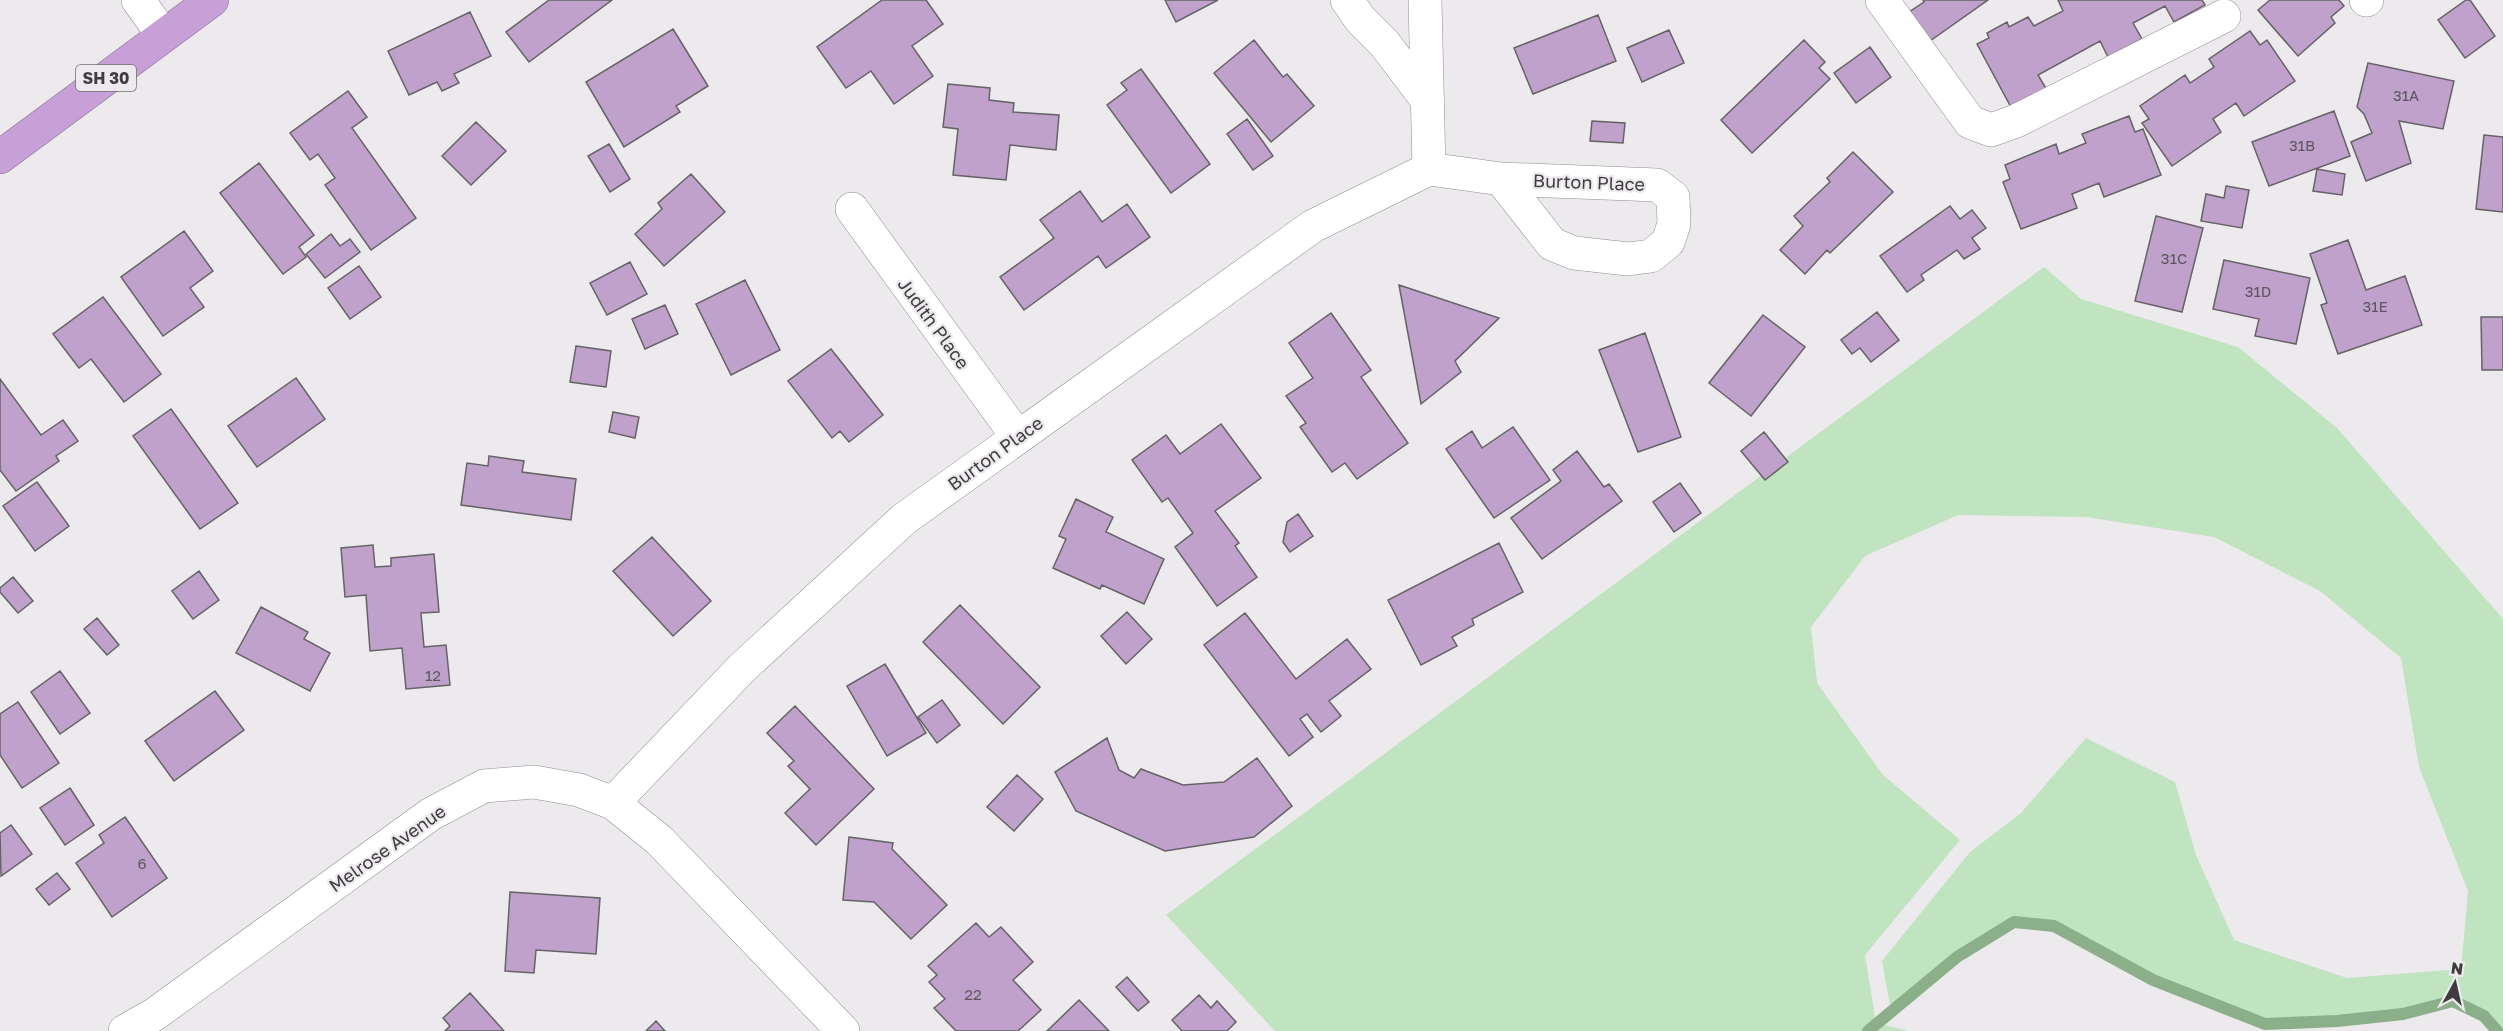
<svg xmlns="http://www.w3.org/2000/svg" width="2503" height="1031" viewBox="0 0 2503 1031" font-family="'Golos Text',sans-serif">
<rect width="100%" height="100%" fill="#edeaee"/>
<path fill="#c0e3c0" d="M2044,267L2081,299L2238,347L2337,428L2503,619V1031H2497L2484,1016L2453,1001L2403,1014L2337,1021L2265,1024L2153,980L2054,926L2014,922L1957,957L1891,1011L1882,961L1970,852L2021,813L2086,738L2175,782L2196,855L2234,940L2347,978L2461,969L2468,891L2419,767L2401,658L2320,591L2214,537L2086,517L1958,515L1865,556L1811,627L1817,683L1883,775L1960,840L1865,955L1876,1023L1909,1031H1275L1166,915Z"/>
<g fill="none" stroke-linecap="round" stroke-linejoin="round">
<path stroke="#8aaf89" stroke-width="12" d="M1868,1031L1957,957L2014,922L2054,926L2153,980L2265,1024L2337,1021L2403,1014L2453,1001L2484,1016L2497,1031"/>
</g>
<path fill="#bfa1cb" stroke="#666367" stroke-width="1.5" d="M549,0H612L529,62L506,32Z
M882,0H926L943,24L912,46L933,76L894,104L871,71L846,88L817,47Z
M1165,0H1218L1176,22Z
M1923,0H1988L1930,41L1909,12L1924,2Z
M2058,0H2202L2205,5L2174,22L2165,6L2133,23L2142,39L2108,57L2100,41L2038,75L2047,90L2012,109L1977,44L1989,38L1987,33L2007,22L2009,27L2028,17L2034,26L2063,11Z
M2270,0H2339L2344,6L2331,17L2335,23L2298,56L2258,10Z
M2466,0H2470L2495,36L2465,58L2438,20Z
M470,12L491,56L454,74L459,83L442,91L437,82L409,95L388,51Z
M1598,15L1616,61L1533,94L1514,48Z
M673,29L708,86L676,106L680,112L624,147L586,82Z
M1669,30L1684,63L1642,82L1627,48Z
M2250,31L2260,45L2267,40L2295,81L2244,116L2236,103L2213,119L2221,132L2172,166L2142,123L2149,119L2140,106L2185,75L2190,83L2214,67L2209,59Z
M1254,40L1283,77L1287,74L1314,106L1271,142L1214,73Z
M1804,40L1825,62L1819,68L1830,79L1752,153L1721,120Z
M1870,47L1891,77L1856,103L1834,73Z
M2368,63L2454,81L2443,129L2399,121L2411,163L2366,181L2351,142L2372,133L2364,114L2357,107Z
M1141,69L1210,164L1171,193L1107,105L1127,90L1121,83Z
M948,84L990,88L989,100L1014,103L1013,112L1059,115L1056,150L1010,145L1006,180L953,175L958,129L943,127Z
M348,91L367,117L352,128L416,218L371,250L325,185L335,178L318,154L310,160L290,133Z
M2334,111L2350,156L2269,186L2252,142Z
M2129,116L2135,132L2143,129L2161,175L2104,197L2099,183L2072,194L2077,208L2021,229L2003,182L2010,179L2005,165L2056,144L2059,154L2086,143L2082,134Z
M1247,119L1273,156L1253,170L1227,134Z
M1592,121L1625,123L1623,143L1590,141Z
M476,122L506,151L471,185L442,156Z
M2484,135L2503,137V212L2476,209Z
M609,144L630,179L610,192L588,156Z
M1853,152L1893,192L1830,253L1827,250L1805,274L1780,250L1803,226L1794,216L1830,182L1827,178Z
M259,163L314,235L299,247L306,257L283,274L220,193Z
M2317,169L2345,174L2342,195L2313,191Z
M691,174L725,212L664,266L635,234L662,209L658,203Z
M2226,186L2249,190L2242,228L2201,221L2206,194L2224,198Z
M1080,191L1102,222L1127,204L1150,237L1106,268L1098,256L1024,310L1000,277L1054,238L1040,220Z
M1950,206L1960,219L1972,210L1986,228L1972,238L1980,249L1964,259L1957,250L1921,275L1924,280L1907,292L1880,256Z
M2156,216L2203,228L2182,312L2135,301Z
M184,231L213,271L190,288L204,307L163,336L121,277Z
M331,234L340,246L350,239L360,252L325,278L306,254Z
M2348,240L2366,290L2405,276L2422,325L2338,354L2321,305L2327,303L2310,254Z
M2224,260L2310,278L2296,344L2255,336L2259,319L2213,309Z
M630,262L647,294L607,315L590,283Z
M359,266L381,297L350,319L328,288Z
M745,280L780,350L731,375L696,304Z
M1399,285L1499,318L1455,361L1461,372L1421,404Z
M103,297L161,374L124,402L91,359L79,368L53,334Z
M665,305L678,334L645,349L632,319Z
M1877,312L1899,340L1871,362L1860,348L1852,354L1841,340Z
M1331,313L1371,370L1361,377L1408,443L1357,479L1345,463L1332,472L1300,427L1306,423L1286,396L1313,378L1289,343Z
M1763,315L1805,347L1751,416L1709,383Z
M2481,317H2503V370H2482Z
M1645,333L1681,437L1638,452L1599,350Z
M576,346L611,351L606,387L570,382Z
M831,349L883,415L849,442L840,431L832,438L788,381Z
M296,378L325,419L257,467L228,426Z
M0,379L41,435L63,420L78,441L56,456L59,461L16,491L0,470Z
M171,409L238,503L200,529L133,436Z
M613,412L639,417L635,438L609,432Z
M1221,424L1261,478L1215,511L1239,543L1235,546L1257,577L1217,606L1175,547L1193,533L1168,498L1162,502L1132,460L1166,435L1180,454Z
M1513,427L1550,480L1494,518L1446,449L1472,431L1482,448Z
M1764,432L1788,462L1765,480L1741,451Z
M1577,451L1604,487L1609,484L1622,501L1542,559L1511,518L1561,481L1553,470Z
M489,456L524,461L522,472L576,479L571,520L461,505L467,463L488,466Z
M37,482L69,526L35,551L3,506Z
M1680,483L1701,513L1674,532L1653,502Z
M1076,499L1113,517L1106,532L1164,559L1144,604L1102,585L1100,589L1053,568L1066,539L1059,536Z
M1298,514L1313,536L1290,552L1283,542L1287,522Z
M652,537L711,601L673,636L613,571Z
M1499,543L1523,592L1472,619L1474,625L1452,637L1457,646L1421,665L1388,600Z
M373,545L375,567L391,566V558L434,554L439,612L421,613L424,647L446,645L450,685L406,689L402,648L370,651L366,595L345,597L341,548Z
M199,571L219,600L193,619L172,591Z
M13,577L33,601L18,613L0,592V588Z
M960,605L1040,687L1003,724L923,642Z
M261,607L308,632L304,639L330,653L310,691L236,653Z
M1127,612L1152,639L1126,664L1101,636Z
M1245,613L1296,679L1347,639L1371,669L1329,701L1341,716L1321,732L1307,714L1300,719L1313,737L1289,756L1204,645Z
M97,618L119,645L107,655L84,629Z
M885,664L926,733L887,756L847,686Z
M60,671L90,713L60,734L31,692Z
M215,691L244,730L174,781L145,741Z
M942,700L960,725L937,743L918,717Z
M18,702L59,763L22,788L0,755V714Z
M795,706L874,789L816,845L785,813L810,789L788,766L794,761L767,733Z
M1107,738L1119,770L1134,778L1141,769L1183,785L1224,782L1257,758L1292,806L1254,837L1165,851L1076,811L1055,772Z
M1017,775L1043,799L1014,831L987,807Z
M70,788L94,825L65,845L40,808Z
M125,817L167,878L112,917L76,863L104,843L99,835Z
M11,825L32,854L1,876L0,833Z
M849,837L893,843L892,849L947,905L911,939L874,902L843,900Z
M57,873L70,889L49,905L36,889Z
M510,892L600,898L596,954L536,950L534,973L505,971Z
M976,923L989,937L1001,927L1033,962L1013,980L1041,1010L1018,1031H956L934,1008L945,999L929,982L937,975L928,966Z
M1127,977L1149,1002L1138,1011L1116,987Z
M470,993L504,1031H445L450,1026L443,1018Z
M1199,995L1211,1008L1217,1001L1236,1022L1227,1031H1182L1172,1020Z
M1079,1000L1109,1031H1047Z
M656,1021L665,1031H646Z"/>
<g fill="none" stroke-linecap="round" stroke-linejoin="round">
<g stroke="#908d92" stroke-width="34">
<path id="minor" d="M138,0L163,35
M1347,0L1360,19L1384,43L1428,101
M1882,0L1970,122L1991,130L2016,121L2224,16
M2366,0H2367
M1429,169L1501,179L1657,185L1673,197L1674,224L1668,242L1651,256L1628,259L1574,253L1552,244L1501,179
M852,209L1017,436
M613,803L742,668L904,519L1313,226L1429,169L1425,0
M125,1031L155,1014L431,814L484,786L534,782L579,790L613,803L659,840L843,1031"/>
</g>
<g stroke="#8d6d9a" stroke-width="34">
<path id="trunk" d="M0,157L212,0"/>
</g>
<use href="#minor" stroke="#fff" stroke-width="33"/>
<use href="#trunk" stroke="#c6a0d6" stroke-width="33"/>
</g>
<g text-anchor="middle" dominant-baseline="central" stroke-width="4.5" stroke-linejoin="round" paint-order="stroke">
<g font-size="15" fill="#5e5561">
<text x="2406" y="95">31A</text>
<text x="2302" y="145">31B</text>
<text x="2174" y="258">31C</text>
<text x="2258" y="291">31D</text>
<text x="2375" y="306">31E</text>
<text x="433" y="675">12</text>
<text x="142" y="863">6</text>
<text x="973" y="994">22</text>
</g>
<rect fill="#edeaee" stroke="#727073" stroke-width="1.5" x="76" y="65" width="60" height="26" rx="4.5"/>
<g font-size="16" font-weight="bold" fill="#3e3c3e">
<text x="106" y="78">SH 30</text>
</g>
<g font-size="18" fill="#3e3c3e" stroke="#edeaee">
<text transform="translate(1589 182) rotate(2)">Burton Place</text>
<text transform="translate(934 323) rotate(54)">Judith Place</text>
<text transform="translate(995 453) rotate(-36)">Burton Place</text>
<text transform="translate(387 848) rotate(-35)">Melrose Avenue</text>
</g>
</g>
<g transform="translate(2455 983) rotate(8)" stroke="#edeaee" stroke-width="4.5" paint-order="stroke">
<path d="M0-4.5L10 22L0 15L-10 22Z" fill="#3e3c3e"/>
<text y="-9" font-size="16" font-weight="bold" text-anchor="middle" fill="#3e3c3e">N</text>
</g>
</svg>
